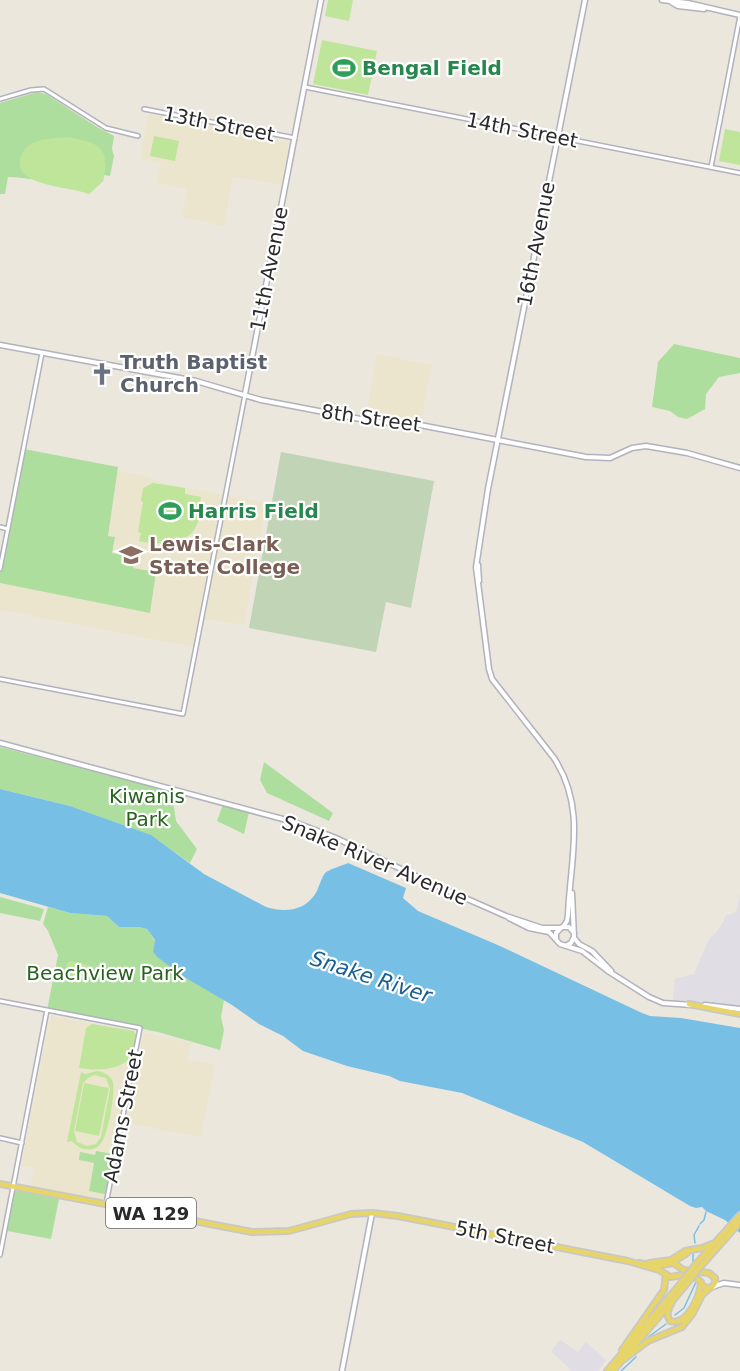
<svg xmlns="http://www.w3.org/2000/svg" width="740" height="1371" viewBox="0 0 740 1371" font-family="'DejaVu Sans',sans-serif">
<rect width="100%" height="100%" fill="#ebe7dd"/>
<path fill="#e0dde4" d="M740,894V1008L673,1001L675,979L694,974L709,939L716,933L724,921L725,916L736,912Z
M560,1340L578,1352L586,1342L606,1360L598,1371H572L551,1351Z"/>
<path fill="#ece5ce" d="M148,114L289,142L281,185L233,177L224,226L182,217L187,189L157,183L161,163L140,159Z
M377,354L432,365L420,425L365,420Z
M26,453L141,475L163,483L266,503L244,625L198,618L193,647L0,610V583Z
M51,1016L134,1031L136,1035L104,1200L30,1187L34,1168L21,1166Z
M144,1032L191,1043L187,1060L215,1065L201,1137L125,1123Z"/>
<path fill="#aede9e" d="M37,92L46,94L97,127L114,136L112,149L114,156L110,176L104,175L103,181L89,194C68,184 32,178 8,177L5,194H0V103Z
M674,344L740,358V373L719,377L706,394L705,409L687,419L678,417L670,411L652,407L658,362Z
M24,449L118,467L108,536L115,537L112,553L136,558L133,568L156,572L150,613L0,583V569Z
M0,747L112,776L113,773L171,788L176,821L197,849L190,863L150,835L70,806L0,789Z
M264,762L333,813L329,821L267,793L260,780Z
M224,802L249,812L244,834L217,821Z
M0,897L44,909L40,921L0,913Z
M48,907L70,913L107,916L119,927H139L147,929L155,941L153,952L157,957L224,1000L221,1017L224,1030L220,1050L158,1032L47,1010L58,955L48,931L43,924Z
M96,1151L113,1154L105,1194L89,1191L94,1163L79,1160L80,1152L95,1155Z
M15,1190L59,1199L51,1239L7,1231Z"/>
<path fill="#c2d4b6" d="M281,452L434,481L411,608L386,602L376,652L249,628Z"/>
<path fill="#bee59a" fill-rule="evenodd" d="M328,0H353L349,21L325,16Z
M322,40L377,51L368,95L313,84Z
M725,129L740,132V165L719,161Z
M154,136L179,141L175,161L150,156Z
M68,137C98,143 111,146 103,181L89,194C71,186 7,187 22,154C30,137 52,139 68,137Z
M153,483L185,488V494L201,497C200,505 200,513 198,521C191,547 159,545 139,541L141,533L138,532L143,502L141,501L143,488Z
M70,961L89,965L86,975L76,983L63,981L67,963Z
M92,1024L134,1031L136,1035C135,1040 135,1049 133,1054C124,1071 94,1071 79,1068L86,1028Z
M97,1071C103,1072 109,1074 112,1080C117,1089 108,1131 103,1140C96,1154 80,1151 72,1141L67,1142L81,1072L85,1074ZM94,1075L106,1078L110,1089L101,1137L96,1144L87,1146L77,1142L74,1131L83,1083L88,1078Z
M84,1083L109,1088L99,1136L75,1131Z"/>
<path fill="#78bfe6" d="M0,789L70,806L151,835L204,874L266,907C286,913 306,911 317,891C319,886 322,877 325,873C330,869 341,866 348,863L406,888L403,898L418,911L500,946L642,1013L650,1016L681,1018L740,1028V1233L725,1220L706,1211L702,1207L696,1208L690,1206L583,1142L462,1093L400,1081L389,1076L347,1066L303,1051L283,1036L259,1024L232,1005L186,978L157,957L153,952L155,940L147,929L139,927H119L107,916L70,913L0,893Z"/>
<g fill="none" stroke-linecap="round" stroke-linejoin="round">
<path stroke="#78bfe6" stroke-width="1.5" d="M700,1224L704,1220L706,1212
M695,1243L694,1235L699,1226
M693,1254V1262
M675,1315L684,1308L696,1282
M647,1338L666,1324
M621,1371L636,1357"/>
<g stroke="#b1b2bd" stroke-width="6">
<path id="tertiary" d="M305,87L740,173
M0,99L31,90L44,89L106,128L138,136
M144,109L295,138
M711,167L740,16
M0,527L8,529
M0,569L42,353
M0,679L183,714L245,395
M0,1001L140,1028L106,1204
M0,1138L22,1143
M0,1255L47,1010"/>
</g>
<g stroke="#b1b2bd" stroke-width="7">
<path id="secondary" d="M662,0L688,3L740,15
M671,2L678,6L704,9
M0,345L196,381L261,400L371,421L420,425L586,457L610,458L632,448L646,446L687,453L740,468
M245,394L321,0
M478,565L479,581
M0,743L294,822L336,838L424,880L506,916L542,928H560
M509,918L529,928L549,932L560,944L582,951L608,971L649,997L663,1003L692,1005
M563,927L567,921L568,915C570,859 587,809 554,758L492,679L489,669L476,567L488,489L585,0
M556,938V933L562,927H569L574,933
M575,939L579,944L592,951L611,971
M567,945L571,943L574,937L572,893
M705,1005L740,1009
M712,1287L724,1283L740,1285
M342,1371L372,1213"/>
</g>
<g stroke="#c8c8c8" stroke-width="8">
<path id="primary" d="M689,1004L740,1014
M0,1184L252,1232L289,1231L351,1214L372,1213L398,1216L628,1261L659,1270L670,1277C683,1275 691,1272 701,1282C700,1296 687,1327 670,1321C665,1314 669,1308 672,1302
M639,1263L656,1266L673,1263L684,1270L709,1273L715,1278V1283L712,1287L706,1288L701,1284
M649,1263L671,1260L685,1251L702,1248L717,1242
M672,1263L687,1253
M696,1264L740,1215
M701,1266L740,1222
M622,1350L664,1290L666,1274
M624,1359L648,1341L682,1327L693,1313L702,1295L710,1288
M607,1371L681,1283
M613,1371L684,1287"/>
</g>
<use href="#tertiary" stroke="#fff" stroke-width="3"/>
<use href="#secondary" stroke="#fff" stroke-width="4"/>
<use href="#primary" stroke="#e7d567" stroke-width="4.5"/>
<g stroke="#c8c8c8" stroke-width="8" stroke-linecap="butt">
<path id="primary-bridge" d="M681,1283L696,1264
M684,1287L701,1266"/>
</g>
<use href="#primary-bridge" stroke="#e7d567" stroke-width="4.5"/>
</g>
<defs>
<g id="stadium-bare" transform="scale(1.8)"><path d="M0-5a6.5 5 0 1 0 0 10a6.5 5 0 1 0 0-10ZM-3.5-1.8h7v3.6h-7Z" fill="#2e9e5b" stroke="#fff" stroke-width="2.5" paint-order="stroke"/></g>
<g id="church-bare" transform="scale(1.8)"><path d="M-1.2-6h2.4v3.5h3.3v2.4h-3.3V6h-2.4V-.1h-3.3v-2.4h3.3Z" fill="#6b7280" stroke="#fff" stroke-width="2.5" paint-order="stroke"/></g>
<g id="university-bare" transform="scale(1.8)"><path d="M0-5L7-2L0 1L-7-2ZM-4 1L0 2.5L4 1V4Q0 6-4 4Z" fill="#8d6e63" stroke="#fff" stroke-width="2.5" paint-order="stroke"/></g>
</defs>
<g fill-rule="evenodd">
<use href="#stadium-bare" x="344" y="68"/>
<use href="#church-bare" x="102" y="374"/>
<use href="#stadium-bare" x="170" y="511"/>
<use href="#university-bare" x="131" y="555"/>
</g>
<g text-anchor="middle" dominant-baseline="central" stroke-width="4.5" stroke-linejoin="round" paint-order="stroke">
<rect fill="#fff" stroke="#6a6a6a" stroke-width="1.5" x="106" y="1198" width="90" height="30" rx="4.5"/>
<g font-size="18" font-weight="bold" fill="#2a2a2a">
<text x="151" y="1213">WA 129</text>
</g>
<g font-size="20" font-weight="bold" fill="#27864d" stroke="#fff" text-anchor="start">
<text x="362" y="68">Bengal Field</text>
<text x="188" y="511">Harris Field</text>
</g>
<g font-size="20" fill="#2a2a2a" stroke="#fff">
<text transform="translate(219 124) rotate(11)">13th Street</text>
<text transform="translate(522 130) rotate(11)">14th Street</text>
<text transform="translate(536 244) rotate(-79)">16th Avenue</text>
<text transform="translate(269 269) rotate(-79)">11th Avenue</text>
<text transform="translate(371 418) rotate(8)">8th Street</text>
<text transform="translate(375 860) rotate(23)">Snake River Avenue</text>
<text transform="translate(123 1116) rotate(-79)">Adams Street</text>
<text transform="translate(505 1237) rotate(11)">5th Street</text>
</g>
<g font-size="20" font-weight="bold" fill="#5b616d" stroke="#fff" text-anchor="start">
<text x="120" y="362">Truth Baptist<tspan x="120" dy="23">Church</tspan></text>
</g>
<g font-size="20" font-weight="bold" fill="#785e54" stroke="#fff" text-anchor="start">
<text x="149" y="544">Lewis-Clark<tspan x="149" dy="23">State College</tspan></text>
</g>
<g font-size="20" fill="#27631f" stroke="#fff">
<text x="147" y="796">Kiwanis<tspan x="147" dy="23">Park</tspan></text>
<text x="105" y="973">Beachview Park</text>
</g>
<g font-size="21" font-style="italic" fill="#175d92" stroke="#fff">
<text transform="translate(371 977) rotate(18)">Snake River</text>
</g>
</g>
</svg>
